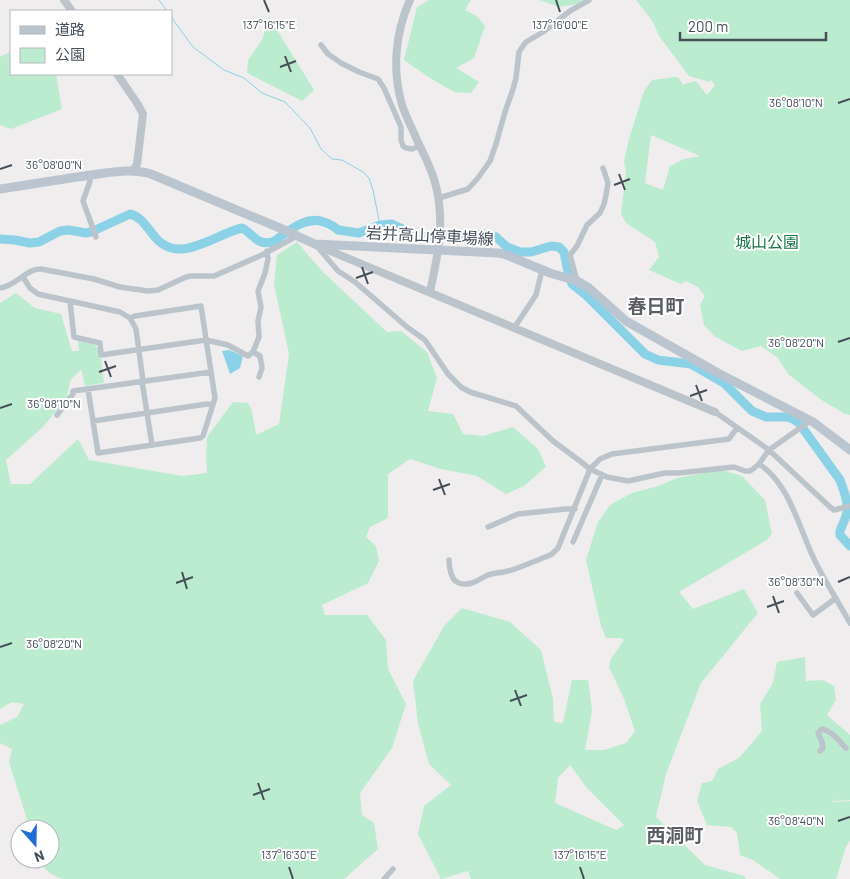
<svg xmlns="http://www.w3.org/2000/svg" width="850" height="879" viewBox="0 0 850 879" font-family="Barlow,'Noto Sans JP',sans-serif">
<rect width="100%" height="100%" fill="#efeded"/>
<path fill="#bceccf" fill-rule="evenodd" d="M429,0H471L465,10L477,16L485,26L474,58L456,68L479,82L471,93L454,92L430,78L404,60L417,7Z
M539,0H583L576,4L559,7Z
M636,0H850V415L845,414L820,399L788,374L777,357L761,346L742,351L714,336L704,325L700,305L705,296L698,287L686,281L681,284L649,270L659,257L655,242L626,223L621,214L626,172L624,162L629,139L644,91L652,80L675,77L679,78L683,85L687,83L696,81L707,95L715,85L710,79V82L689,76L659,36L653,22ZM651,135L700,156L684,159L670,166L663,190L645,183Z
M269,17L314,90L302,101L247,73L248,60L262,40Z
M11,51V74H56L62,109L11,129L0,125V57Z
M297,242L323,272L387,332L401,331L427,352L437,378L428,411L453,414L463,434L483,436L513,427L538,449L546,467L524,486L506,494L477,476L441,469L410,459L388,474V518L370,527L366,537L376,546L379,561L368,583L322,605L325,615H367L386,640L388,669L406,704L392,748L360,793L362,815L374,823L378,849L344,879H63C52,876 43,869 40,859H50V829H30L9,762L12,749L0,743V725L17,717L24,704L12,702L0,709V303L16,293L35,308L61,314L72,351H79L78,341C93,344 97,341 100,358H101L104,383L85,386L81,369L70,381L67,397L43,427L6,460L11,484H30L78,439L89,460L183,476L207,473L206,457L207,437L233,402L248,403L252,411L256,435L279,424L289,354L274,284L277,255Z
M721,470L742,476L765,500L772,534L767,540L679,592L693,609L744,589L758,613L701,683L666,774L656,817L705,865L744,876L746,879H471L468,871L441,879L418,834L424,806L451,785L429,764L418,723L413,681L444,626L462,608L510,622L541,650L553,699L554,722L563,723L572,680H588L592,710L585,750H604L626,743L635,731L624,699L609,667L611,659L624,640L620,638H606L601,626L586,560L598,522L610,505L632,493L658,486L677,478ZM570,765L587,788L624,825L616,830L555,803L558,778Z
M805,657L806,681L823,680L834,686L836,700L827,715L850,735V800L833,801L838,796L831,802L850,801V840L846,847L836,879H780L753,860L740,855L737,833L731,827L707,825L697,801L702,783L712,781L718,769L739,758L762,731L760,704L773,683L777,662Z"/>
<path fill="#8bd2e7" d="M229,350L243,356L240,368L230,374L222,351Z"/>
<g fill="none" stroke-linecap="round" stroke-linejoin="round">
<path stroke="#8bd2e7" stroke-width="1" d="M159,0L167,11
M171,17L193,47L224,70L244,78L262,93L285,102L310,128L321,149L332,159L342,160L363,172L369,178L373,190L380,225"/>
<path stroke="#8bd2e7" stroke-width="9" d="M0,239L15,240L30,243L39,242L60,231L69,230L86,233L91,232L130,214C141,216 148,229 155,237C179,266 215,234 242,228C254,234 256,246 273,242C288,232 305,215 324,222C330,224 334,226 338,230L359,233L380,225L392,224L415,235L424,236L459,238L483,234L491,235L496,237L507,247L520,252H531L551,246L559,247L564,252L569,276L572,284L587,296L645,354L658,360L691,364L724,383L752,411L766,417H787L793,419L799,423L840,480C843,489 849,502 847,512C846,519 842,525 840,531V535L850,546"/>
<path stroke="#bcc4cb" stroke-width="5.5" d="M321,45L328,54L341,63L359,72L378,79L384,88L401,127V140L403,146L406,148L412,149L420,146
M89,175L90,181L83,201L96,237
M439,198L468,189L478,178L490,161L496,144L505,112L513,89L516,78L519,52L523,46L526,42L543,32L570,11L589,0
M316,245L338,271L355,282L407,327L425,340L448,374L461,387L470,392L516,406L553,441L580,461L590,469L607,477L628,481L665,473H679L734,467L745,471H750L753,469L759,464L769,450L810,421
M23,277L30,288L38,294L120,312L130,318L136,329L143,381
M577,281L570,255L577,246L587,225L600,213L604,204L606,195L608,183L603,168
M0,288C16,286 27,268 41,269L94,279L120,287L148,291L158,290L186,277L191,276H214L262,255L297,236
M70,302L74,337L100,343L101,355L206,340L228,345L248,356L253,352L259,337L258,321L261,307L258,291L265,273L268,259L267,251
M514,328L536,295L542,270
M253,352L260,356L262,368L259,377
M142,381L152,445
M88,389L98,453L200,438L203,436L215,398L201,306L135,316L130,318
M715,412L769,450L830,507L834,510L850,506
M57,415L73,394V391L211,372
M93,421L207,404L213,405
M759,464C790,483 800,532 816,563C826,583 839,603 850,623
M488,527L518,514L566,509H575
M573,542L602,475
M449,560C449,567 451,581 459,583C471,587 479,579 488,575C493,573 499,573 504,572C519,569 534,561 548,556L552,554L558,548L590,469L600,459L612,454L729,439L737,428
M797,593L813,615L836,598
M820,751L823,748L822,742L818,733L822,729C832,731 839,741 846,748
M384,879L393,869"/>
<path stroke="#bcc4cb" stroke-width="8" d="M64,0L72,11
M410,0C395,33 392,70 402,105C406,117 412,128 417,140C424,155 432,169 436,186C445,224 438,254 430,292
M117,74L137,103L143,114L137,164L133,171
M316,245L715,412"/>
<path stroke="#bbc5d0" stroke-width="9" d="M0,189C26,185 51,181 77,177C101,174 127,167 151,174L294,234L297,236L315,244L498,253L504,254L550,273L577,281L589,288L626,321L718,373L813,422L850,450"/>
</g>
<path fill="none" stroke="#465059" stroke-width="2" d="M264,0L269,12M556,0L560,12M285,56L291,72M280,67L296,61M838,103L850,99M0,169L12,165M619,174L625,190M614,185L630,179M362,267L368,284M356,278L373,272M838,342L850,338M105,361L111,377M99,372L116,366M696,385L702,401M690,396L707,390M0,408L12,404M439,479L445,495M433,490L450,484M182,572L187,589M838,582L850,577M176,583L193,577M773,596L779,613M767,607L784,601M0,647L12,643M515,690L521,706M510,701L527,695M258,783L264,800M253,795L270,789M838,821L850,817M289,867L293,879M580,867L584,879"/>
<g text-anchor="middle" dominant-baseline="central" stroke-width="4" stroke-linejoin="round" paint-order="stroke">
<g font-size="16" fill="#465059" stroke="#fff">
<text transform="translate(430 235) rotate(3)">岩井高山停車場線</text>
</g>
<g font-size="16" fill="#1b764a" stroke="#fff">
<text x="767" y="241">城山公園</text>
</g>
<g font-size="19" font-weight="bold" fill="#5a5d61" stroke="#fff">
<text x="656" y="305">春日町</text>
<text x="675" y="834">西洞町</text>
</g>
</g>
<g font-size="12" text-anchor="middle" fill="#465059" stroke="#fff" stroke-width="4" stroke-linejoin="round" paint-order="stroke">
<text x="269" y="29">137°16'15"E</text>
<text x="560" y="29">137°16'00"E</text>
<text x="796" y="107">36°08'10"N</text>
<text x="54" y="169">36°08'00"N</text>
<text x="796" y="347">36°08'20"N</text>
<text x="54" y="408">36°08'10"N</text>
<text x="796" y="586">36°08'30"N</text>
<text x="54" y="648">36°08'20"N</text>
<text x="796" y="825">36°08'40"N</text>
<text x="289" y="859">137°16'30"E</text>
<text x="580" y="859">137°16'15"E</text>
</g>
<rect x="10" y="10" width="162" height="65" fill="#ffffff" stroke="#b5b9bd"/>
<rect x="20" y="26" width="25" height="8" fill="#bbc5d0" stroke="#b5b9bd"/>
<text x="55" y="35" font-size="15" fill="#465059">道路</text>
<rect x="20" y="48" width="25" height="15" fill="#bceccf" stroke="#b5b9bd"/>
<text x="55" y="60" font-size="15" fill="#465059">公園</text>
<g transform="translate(35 844) rotate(160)"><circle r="24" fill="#ffffff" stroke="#b5b9bd"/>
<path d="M0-4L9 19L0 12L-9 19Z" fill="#226dd4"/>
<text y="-8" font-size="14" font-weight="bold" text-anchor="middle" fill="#465059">N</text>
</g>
<path d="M680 32v8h146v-8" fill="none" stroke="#465059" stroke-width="2.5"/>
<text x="688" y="32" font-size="15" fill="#465059" stroke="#ffffff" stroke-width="4" paint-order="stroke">200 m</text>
</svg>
